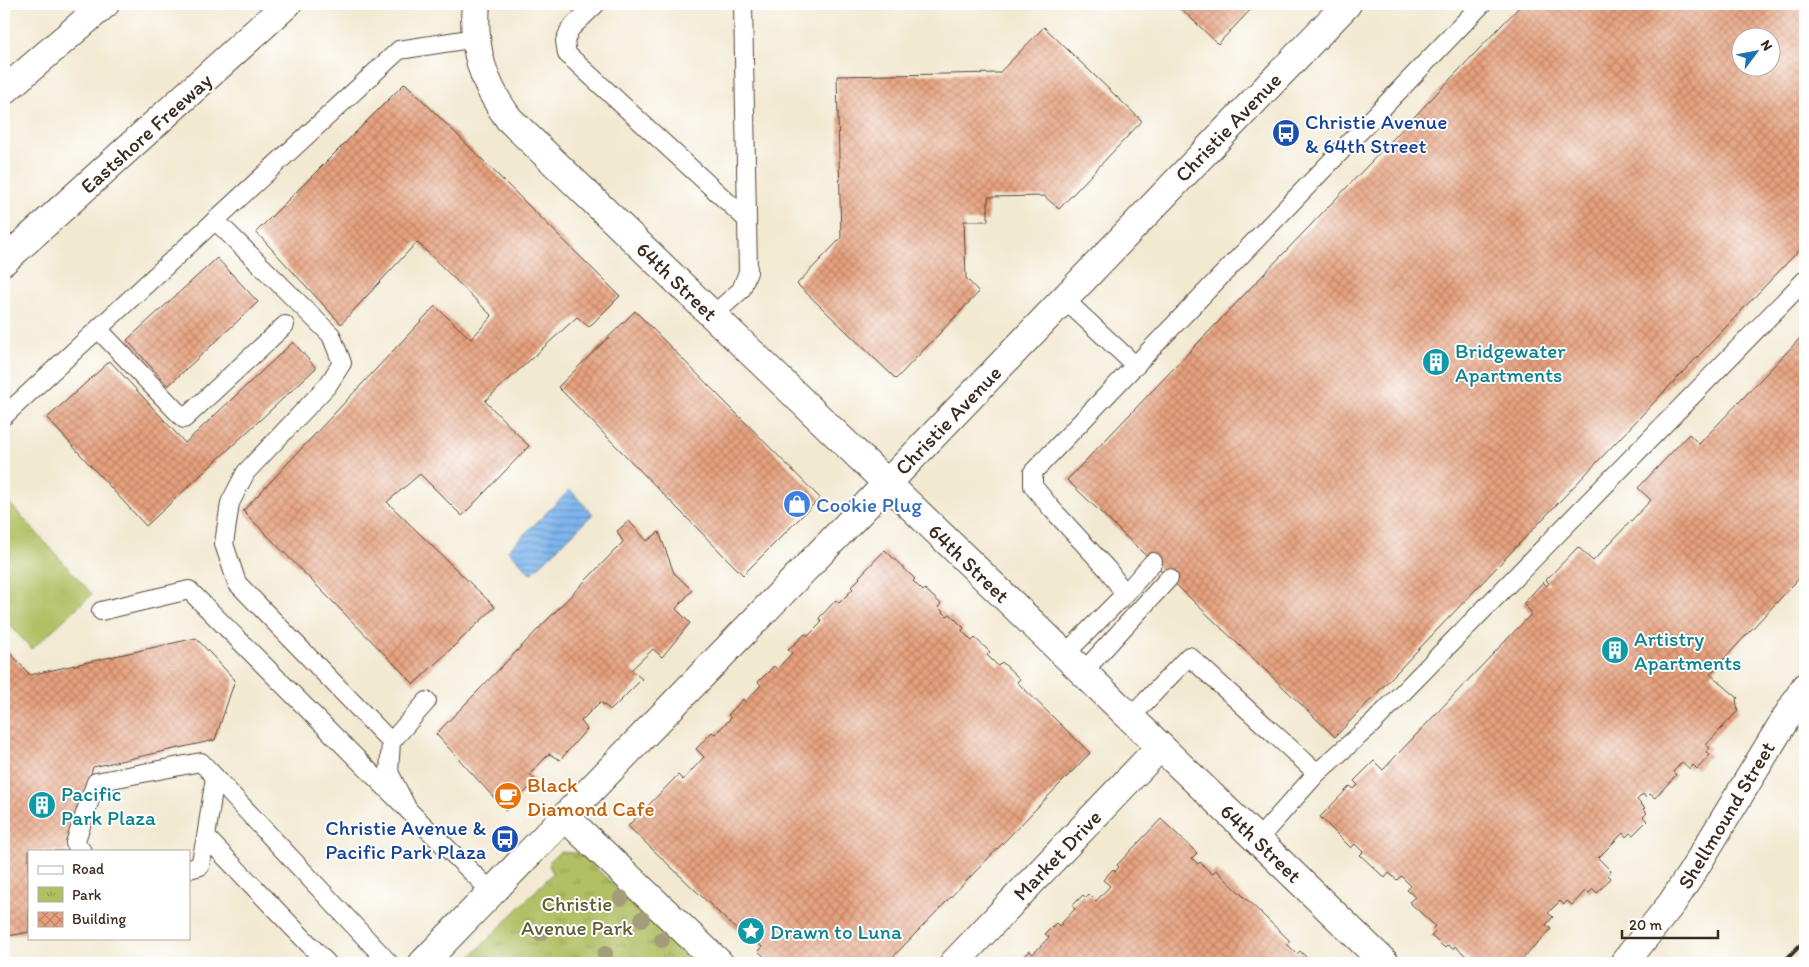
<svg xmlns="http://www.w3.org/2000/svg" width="1809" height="967" viewBox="0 0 1809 967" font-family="Itim,sans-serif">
<defs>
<pattern id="park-tufts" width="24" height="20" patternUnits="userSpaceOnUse" patternTransform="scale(1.25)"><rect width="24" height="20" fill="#b0c063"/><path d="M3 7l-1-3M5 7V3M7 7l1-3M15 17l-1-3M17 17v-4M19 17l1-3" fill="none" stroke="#909c51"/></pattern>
<pattern id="water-rules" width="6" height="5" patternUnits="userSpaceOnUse" patternTransform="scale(1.25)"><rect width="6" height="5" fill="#7eb5ed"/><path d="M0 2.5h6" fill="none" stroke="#6893bf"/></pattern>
<pattern id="building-cross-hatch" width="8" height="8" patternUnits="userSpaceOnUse" patternTransform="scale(1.25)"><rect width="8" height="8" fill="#e7a17e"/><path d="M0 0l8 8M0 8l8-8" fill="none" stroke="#bc8367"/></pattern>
</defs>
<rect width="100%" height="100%" fill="#fff"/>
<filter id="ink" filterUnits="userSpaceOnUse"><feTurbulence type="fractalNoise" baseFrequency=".02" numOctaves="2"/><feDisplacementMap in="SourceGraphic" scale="10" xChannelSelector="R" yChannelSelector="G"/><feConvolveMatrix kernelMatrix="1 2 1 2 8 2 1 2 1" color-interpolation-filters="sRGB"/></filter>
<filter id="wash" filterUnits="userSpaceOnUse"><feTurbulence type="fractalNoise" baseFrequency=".0096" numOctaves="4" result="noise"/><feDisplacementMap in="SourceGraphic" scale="20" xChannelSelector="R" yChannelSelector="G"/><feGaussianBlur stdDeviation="1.12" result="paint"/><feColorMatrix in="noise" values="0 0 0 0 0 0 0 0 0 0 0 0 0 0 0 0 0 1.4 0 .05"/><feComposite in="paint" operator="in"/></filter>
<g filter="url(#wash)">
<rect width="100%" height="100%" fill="#f2e9d1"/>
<path fill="#b0c063" stroke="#767540" d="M4,497L92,594L32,649L4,619Z"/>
<path fill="url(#park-tufts)" stroke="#767540" d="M560,852L577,853L588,860L694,963H465L553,873L549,866L550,860Z"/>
<path fill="url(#water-rules)" stroke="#5c7086" d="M570,490L593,514L531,574L508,550Z"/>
<g id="blocks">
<path fill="url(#building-cross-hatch)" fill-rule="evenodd" d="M1176,4H1256L1218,44Z
M1522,4H1805V244L1335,737L1067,480ZM1742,38H1772V68H1742Z
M1044,27L1142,121L1059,209L1044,196L988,197V221H964L966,278L979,292L896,379L797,284L841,238L837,76L999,73Z
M405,83L620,296L589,327L577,317L485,401L529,446L462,516L420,474L387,502L495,607L414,684L243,511L435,306L471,339L492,316L417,242L341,324L256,232Z
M217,258L258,302L168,386L127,340Z
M635,311L820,498L743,575L558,387Z
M1805,333V572L1710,674L1738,698L1736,699L1738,711L1706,745L1710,748L1706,752L1710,755L1697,769L1693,765L1690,769L1682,762L1673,772L1676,775L1655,798L1650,794L1646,798L1643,794L1637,800L1645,808L1643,809L1647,813L1643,817L1647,821L1633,835L1630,833L1626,837L1623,833L1598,858L1611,871L1608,875L1611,878L1597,893L1593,889L1589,893L1586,890L1572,905L1567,901L1564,905L1560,901L1548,913L1553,917L1546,925L1551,929L1519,963H1474L1455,946L1453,949L1448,945L1445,948L1431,936L1435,932L1432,929L1435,926L1409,902L1415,897L1407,890L1411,886L1401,876L1397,880L1389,873L1385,878L1360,855L1363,852L1355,844L1351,848L1320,817L1350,786L1354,789L1358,785L1354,781L1374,761L1383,770L1394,758L1532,613L1523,604L1543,582L1547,586L1549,583L1546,580L1578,547L1593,561L1651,500L1638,488L1689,434L1699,444Z
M293,342L316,368L146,526L47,418L110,361L185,443Z
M629,521L647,541L659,532L674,573L692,590L676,609L690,623L662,657L653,649L631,670L642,679L611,710L600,702L581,721L587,729L560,760L549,754L530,774L536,781L506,811L436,734L623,542L617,531Z
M885,550L915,579L913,581L923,591L925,589L941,604L938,607L947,616L950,614L964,628L962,631L972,641L975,638L990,652L987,655L998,666L1002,662L1020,679L1017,682L1090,753L887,963H771L758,951L762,947L743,929L740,933L628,826L678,775L683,780L704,757L696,749L712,732L715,734L731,718L728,715L743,699L745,702L761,685L758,682L774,666L777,669L792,653L788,650L805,634L808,636L822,622L819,618L836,600L839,603L853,589L851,587L860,578L859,577Z
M196,638L235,680L215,740L93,767L67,851H29V932L4,937V646L30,675Z
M1161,819L1197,853L1192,858L1198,864L1200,862L1212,874L1216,870L1290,941L1287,944L1297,954L1300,951L1312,963H1020L1019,961L1029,951L1033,954L1049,937L1045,934L1056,923L1059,926L1075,909L1072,906L1083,895L1086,898L1089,894L1096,901L1110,886L1103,880L1113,869L1115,872L1119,867L1117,865Z"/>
</g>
</g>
<g filter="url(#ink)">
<use href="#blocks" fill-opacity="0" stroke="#564739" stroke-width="1"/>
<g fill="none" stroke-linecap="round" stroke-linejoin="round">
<g stroke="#564739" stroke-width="20">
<path id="service" d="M596,4L570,29L565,41L567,54L746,219
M215,220L331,335L342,363L328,385L246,472L230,503L224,544L237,583L391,742
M1064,299L1136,366
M712,316L741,290L748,272L743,4
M98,329L184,419L285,325
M4,416L399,50L476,38
M1125,594L1153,562
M101,611L189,590L408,810
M1064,655L1125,594L1108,570L1051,508L1033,486V472L1482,4
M1083,672L1169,578
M427,701L391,742L389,772L408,810L492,892
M1130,718L1189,656L1317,773L1257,840
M1317,773L1372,724L1805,280
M206,837L327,963
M82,851L75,843L96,782L201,762L389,963
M189,869L200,866L206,837L215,777"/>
</g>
<g stroke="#564739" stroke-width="30">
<path id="minor" d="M476,4C472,48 483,84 509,119L1385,963
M565,817L719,963
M954,963L1160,747"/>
</g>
<g stroke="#564739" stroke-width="30">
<path id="tertiary" d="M423,963L858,514L1347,4
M1624,963L1672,903L1691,874L1805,687"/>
</g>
<g stroke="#564739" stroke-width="30">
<path id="motorway" d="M4,91L105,4
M4,261L287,4"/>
</g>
<use href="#service" stroke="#fff" stroke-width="18"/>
<use href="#minor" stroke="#fff" stroke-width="28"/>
<use href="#tertiary" stroke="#fff" stroke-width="28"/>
<use href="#motorway" stroke="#fff" stroke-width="28"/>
<path stroke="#3b2a1e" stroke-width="4" d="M1783,963L1805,940"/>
</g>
<g fill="#a49d7c">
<circle cx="621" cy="898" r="8"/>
<circle cx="642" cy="919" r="8"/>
<circle cx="540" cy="933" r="8"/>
<circle cx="662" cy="940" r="8"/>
<circle cx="605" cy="954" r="8"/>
</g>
</g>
<defs>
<g id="bus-disc" transform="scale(1.4375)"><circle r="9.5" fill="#1a4fb4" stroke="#fff"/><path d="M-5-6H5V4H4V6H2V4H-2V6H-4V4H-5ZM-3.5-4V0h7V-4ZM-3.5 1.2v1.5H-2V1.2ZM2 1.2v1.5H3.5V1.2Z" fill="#fff"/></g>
<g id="building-disc" transform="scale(1.4375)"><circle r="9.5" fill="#0f9aa8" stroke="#fff"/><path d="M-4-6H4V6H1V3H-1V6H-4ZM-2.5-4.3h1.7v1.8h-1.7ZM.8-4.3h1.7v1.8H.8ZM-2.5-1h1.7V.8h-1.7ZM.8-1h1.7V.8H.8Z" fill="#fff"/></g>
<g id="shop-disc" transform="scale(1.4375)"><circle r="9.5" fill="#3f7fe0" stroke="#fff"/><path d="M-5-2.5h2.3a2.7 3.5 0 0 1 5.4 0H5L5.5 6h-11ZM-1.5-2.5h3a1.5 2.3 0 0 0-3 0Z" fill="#fff"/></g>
<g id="cafe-disc" transform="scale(1.4375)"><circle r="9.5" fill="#e8710a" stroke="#fff"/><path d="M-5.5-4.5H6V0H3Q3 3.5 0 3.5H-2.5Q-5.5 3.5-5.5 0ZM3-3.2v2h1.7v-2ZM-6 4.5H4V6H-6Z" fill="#fff"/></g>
<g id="sight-disc" transform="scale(1.4375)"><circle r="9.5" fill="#0f9aa8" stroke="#fff"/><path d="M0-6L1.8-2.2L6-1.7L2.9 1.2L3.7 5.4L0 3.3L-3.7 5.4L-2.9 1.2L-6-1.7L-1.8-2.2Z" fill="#fff"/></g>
</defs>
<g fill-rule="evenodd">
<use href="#bus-disc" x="1286" y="133"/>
<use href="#building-disc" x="1436" y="362"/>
<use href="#shop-disc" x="797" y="504"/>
<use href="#building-disc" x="1615" y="650"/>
<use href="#cafe-disc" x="508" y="796"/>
<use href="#building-disc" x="42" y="805"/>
<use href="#bus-disc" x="505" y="839"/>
<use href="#sight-disc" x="751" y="931"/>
</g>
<g text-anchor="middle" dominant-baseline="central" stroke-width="4" stroke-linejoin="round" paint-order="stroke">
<g font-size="21" fill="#164399" stroke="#fff" text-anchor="start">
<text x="1305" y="121">Christie Avenue<tspan x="1305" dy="24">&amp; 64th Street</tspan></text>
<text x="486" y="827" text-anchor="end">Christie Avenue &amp;<tspan x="486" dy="24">Pacific Park Plaza</tspan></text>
</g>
<g font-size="21" fill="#3b2a1e" stroke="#fff">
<text transform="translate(1228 127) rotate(-46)">Christie Avenue</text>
<text transform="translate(146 133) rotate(-42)">Eastshore Freeway</text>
<text transform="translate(677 281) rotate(44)">64th Street</text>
<text transform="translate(948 420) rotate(-46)">Christie Avenue</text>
<text transform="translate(969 563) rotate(44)">64th Street</text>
<text transform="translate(1726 815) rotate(-59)">Shellmound Street</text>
<text transform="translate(1261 843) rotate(44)">64th Street</text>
<text transform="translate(1057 855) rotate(-46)">Market Drive</text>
</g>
<g font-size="21" fill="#0d838f" stroke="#fff" text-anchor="start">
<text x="1455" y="350">Bridgewater<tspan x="1455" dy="24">Apartments</tspan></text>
<text x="1634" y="638">Artistry<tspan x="1634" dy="24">Apartments</tspan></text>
<text x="61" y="793">Pacific<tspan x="61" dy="24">Park Plaza</tspan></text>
<text x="770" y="931">Drawn to Luna</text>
</g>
<g font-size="21" fill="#366cbe" stroke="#fff" text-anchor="start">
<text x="816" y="504">Cookie Plug</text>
</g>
<g font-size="21" fill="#c56008" stroke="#fff" text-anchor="start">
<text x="527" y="784">Black<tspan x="527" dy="24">Diamond Cafe</tspan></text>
</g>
<g font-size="21" fill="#645e36" stroke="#fff">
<text x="577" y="903">Christie<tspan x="577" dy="24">Avenue Park</tspan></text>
</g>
</g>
<rect width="1809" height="967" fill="none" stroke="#fff" stroke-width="20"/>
<rect x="28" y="850" width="162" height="90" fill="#ffffff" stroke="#b1aaa5"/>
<rect x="38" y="866" width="25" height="8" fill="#ffffff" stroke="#b1aaa5"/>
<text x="72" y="874" font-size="15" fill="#3b2a1e">Road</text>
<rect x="38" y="887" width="25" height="15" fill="url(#park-tufts)" stroke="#b1aaa5"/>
<text x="72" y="900" font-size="15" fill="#3b2a1e">Park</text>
<rect x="38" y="912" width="25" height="15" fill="url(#building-cross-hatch)" stroke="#b1aaa5"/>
<text x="72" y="924" font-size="15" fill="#3b2a1e">Building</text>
<g transform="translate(1756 52) rotate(58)"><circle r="24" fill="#ffffff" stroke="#b1aaa5"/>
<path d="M0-4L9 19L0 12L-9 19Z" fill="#1f6fb2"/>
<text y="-8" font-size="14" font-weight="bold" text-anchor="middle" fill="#3b2a1e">N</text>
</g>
<path d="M1622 930v8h96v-8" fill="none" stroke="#3b2a1e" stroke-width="2.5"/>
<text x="1629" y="930" font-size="15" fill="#3b2a1e" stroke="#ffffff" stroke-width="4" paint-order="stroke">20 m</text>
</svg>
